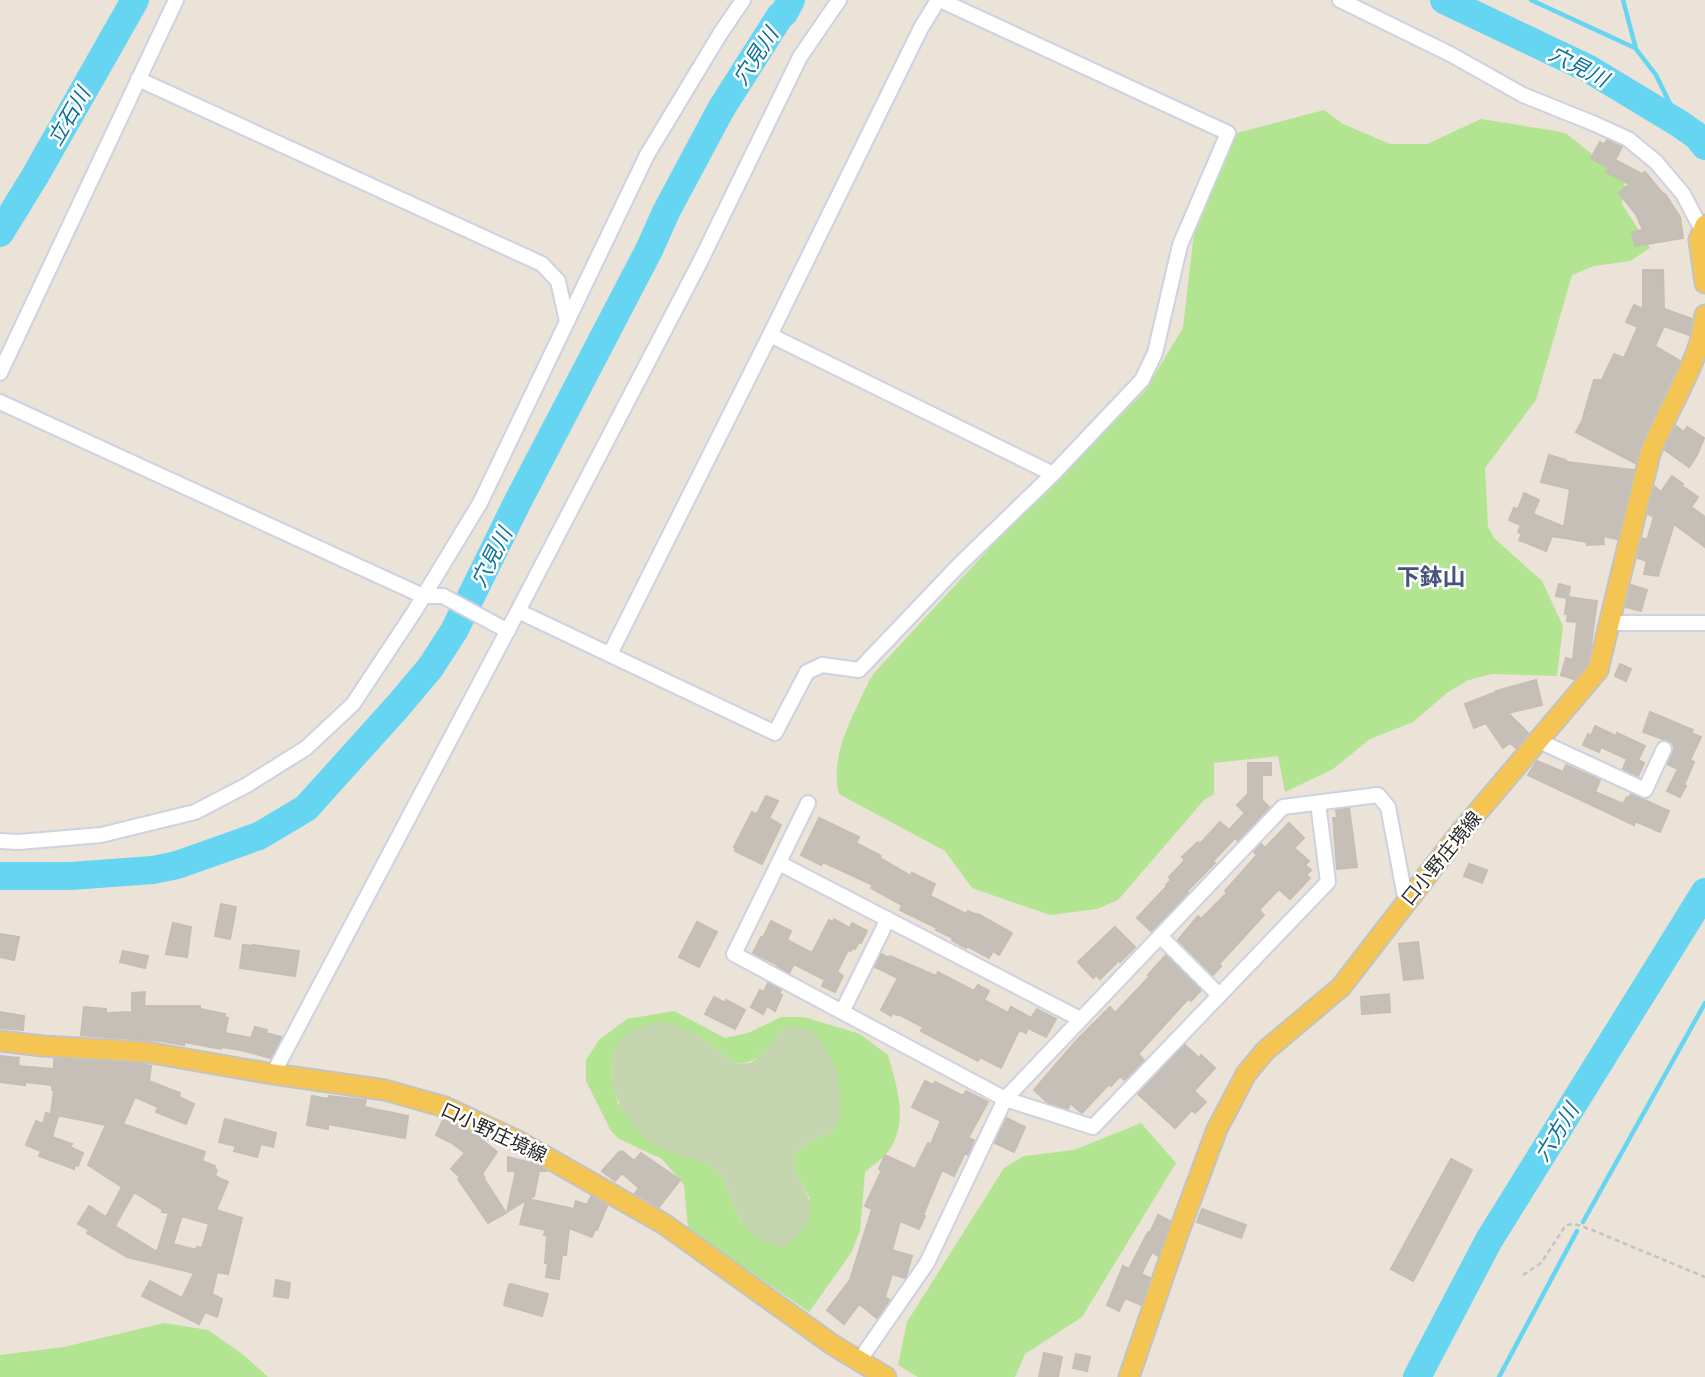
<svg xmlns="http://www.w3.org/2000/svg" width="1705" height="1377" viewBox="0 0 1705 1377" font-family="'IBM Plex Sans','Noto Sans JP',sans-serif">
<rect width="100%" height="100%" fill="#ebe2d8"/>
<path fill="#b3e492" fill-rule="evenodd" d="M1324,110L1343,124L1390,144H1427L1481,119L1556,131L1567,134L1625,181L1622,204L1650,248L1630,261L1594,266L1572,275L1536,400L1485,468L1488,527L1494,538L1542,581L1563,626L1557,676L1492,674L1469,680L1448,692L1413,722L1370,739L1333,769L1285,792L1278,756L1214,763V794L1204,800L1118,900L1097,909L1050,915L972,888L945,851L839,794C829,754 853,717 869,681L875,672L1010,526L1144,392L1183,328L1194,233L1237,133Z
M674,1011L725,1038L748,1033L781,1017H804L860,1034L888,1055C896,1085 908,1116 892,1146C887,1156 873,1165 865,1172L860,1231L851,1253L809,1312L688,1229L684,1185L662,1159L619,1139L611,1131L586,1081V1060L599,1040L627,1019ZM782,1030L833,1132L811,1141L794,1156L793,1167L810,1199L741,1221L724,1180L717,1171L618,1104L611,1072L615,1050L698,1035L736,1064C762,1062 767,1048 782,1030Z
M1141,1123L1176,1163L1082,1317L1025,1354L1015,1377H918L898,1365L907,1322L1004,1168L1024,1156L1074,1150Z
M164,1323L208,1330L241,1353L268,1377H0V1355L64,1347Z"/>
<path fill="#c4d5af" d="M663,1021L698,1035L736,1064L750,1063L760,1056L782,1030L794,1025L816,1033L823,1043L838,1075L841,1111L833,1132L811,1141L794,1156C793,1168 795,1171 801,1182C819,1216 810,1224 783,1248C775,1245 766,1243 758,1238C742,1228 736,1210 730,1194C726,1185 723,1177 716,1171C699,1156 676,1157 657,1146C621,1126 592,1065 628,1033C634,1027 655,1024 663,1021Z"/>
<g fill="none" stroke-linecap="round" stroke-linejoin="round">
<path stroke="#66d5f2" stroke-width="4.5" d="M1531,0L1635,48
M1623,0L1636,49L1656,75L1680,124
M1583,1222L1705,1003
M1499,1377L1577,1231"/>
<path stroke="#66d5f2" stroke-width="28" d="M1444,0L1589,69L1680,124L1697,136L1705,146
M0,233L35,176L135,0
M0,876H71L153,870L177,865L259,836L306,808L398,706L430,668L454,631L517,503L649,250L666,212L721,109L780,16L784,13L791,0
M1417,1377L1489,1240L1705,892"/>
</g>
<path fill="#c6bfb8" stroke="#c6beb2" stroke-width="2" fill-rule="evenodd" d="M1607,140L1622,147L1615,160L1642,174L1645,172L1664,195L1665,194L1680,217L1683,238L1635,246L1632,232L1643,230L1636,214L1619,193L1629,184L1606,172L1609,168L1591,158L1600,142L1604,145Z
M1643,270H1663L1664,309L1692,319L1689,335L1664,326L1655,346L1680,361L1644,436L1635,463L1576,432L1582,421L1594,380H1602L1614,354L1624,358L1638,327L1626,322L1634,305L1643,309Z
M1676,426L1684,432L1687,427L1704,438L1697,455L1689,467L1665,450Z
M1549,455L1566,460L1567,462L1634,470L1617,539L1603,536L1604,544L1587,545V542L1552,536L1546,551L1519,540L1522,534L1518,532L1521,525L1509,520L1514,508L1518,509L1524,493L1539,500L1533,514L1564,527L1570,489L1541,482Z
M1672,476L1683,484L1682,486L1698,497L1691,507L1705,517V547L1674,524L1658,576L1644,574L1647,561L1638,558L1642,538L1647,540L1654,517L1648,514L1655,487L1661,492Z
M1559,584L1570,587L1568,597L1597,601L1590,652L1586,666L1574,679L1561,675L1566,658L1573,660L1577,622L1567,621L1568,614H1565L1567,598L1556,596Z
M1631,585L1647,590L1641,611L1626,607Z
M1620,664L1631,669L1626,681L1615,676Z
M1536,680L1542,705L1508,713L1528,733L1516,748L1510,743L1503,748L1486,723L1474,728L1465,704L1496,692V691Z
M1650,712L1693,730L1691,733L1701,737L1690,760L1694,762L1684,785L1686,786L1680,797L1667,791L1678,769L1667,764L1675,747L1673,745L1674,743L1643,732Z
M1595,726L1616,736L1617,733L1645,746L1638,760L1644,763L1638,776L1623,769L1627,759L1601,747L1599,752L1583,745L1588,734L1591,736Z
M1537,761L1563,772L1566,765L1600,780L1595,792L1623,804L1627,797L1629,798L1631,794L1669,811L1660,832L1635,821L1634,825L1528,775Z
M1248,763H1271V775H1262V800L1269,807L1238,841L1235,838L1213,861L1215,863L1187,891L1188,893L1151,931L1137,918L1167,886L1166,885L1171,880L1169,877L1185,860L1182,857L1198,842L1200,844L1220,822L1229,830L1245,813L1237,805L1248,794Z
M766,796L778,801L769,818L781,825L762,864L735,851L736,849L734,847L752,812L757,814Z
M1349,808L1357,867L1337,869L1333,818H1337L1336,810Z
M819,818L859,837L856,843L881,856L880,858L911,876L912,873L935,884L930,896L966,914L968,911L977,915L978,914L1012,933L999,955L993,951L989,958L967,946L966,948L952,940L953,938L936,930L937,928L900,910L902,905L871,888L873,885L823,862L821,865L801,855Z
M1289,823L1304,838L1294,848L1309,861L1305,865L1311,870L1306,875L1310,878L1290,899L1279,889L1259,910L1264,915L1219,964L1221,966L1213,975L1178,940L1198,916L1201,919L1227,893L1225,891L1257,855L1254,852L1261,844L1265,848Z
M1469,864L1487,870L1482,883L1464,876Z
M221,904L236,907L230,939L215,936Z
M834,919L850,928L852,923L867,931L861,943L859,942L855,949L852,948L851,951L848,950L837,972L843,976L835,992L822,986L825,980L794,964L789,973L777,966L778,965L753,953L761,937L763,938L771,921L791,931L787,940L812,953L829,920L833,922Z
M697,922L717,932L699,967L679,957Z
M173,923L191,927L187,957L166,954Z
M1115,927L1135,947L1120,962L1119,960L1100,979L1096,975L1093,978L1078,962Z
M0,934L19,937L14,960L0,957Z
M1418,942L1423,978L1404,980L1399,944Z
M243,945L253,946V945L299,951L295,976L240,968Z
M123,951L148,956L145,968L120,962Z
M881,954L889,958L890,956L936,976L938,972L974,991L978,985L989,991L984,1000L1008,1013L1011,1007L1031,1018L1037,1009L1056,1019L1046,1037L1028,1028L1026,1033L1019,1030L1001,1068L980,1057L978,1061L921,1031L923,1027L898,1014L897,1015L893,1013L891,1016L881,1010L898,978L875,967Z
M1166,955L1201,990L1191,1001L1188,999L1138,1054L1144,1060L1124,1080L1120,1076L1111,1086L1109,1084L1082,1113L1070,1103L1068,1109L1048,1103L1034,1090L1076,1041L1110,1007L1115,1013L1150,976L1148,975Z
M768,983L781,990L779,994L782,995L775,1011L767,1006L763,1014L751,1007L760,990L764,992Z
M145,992L144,1006H200V1009L225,1014L224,1017L228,1018L225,1033L251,1038L255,1027L267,1030L266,1033L281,1037L280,1040L271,1058L241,1050L222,1047L221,1049L184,1042V1045L161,1041L81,1035L84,1007L106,1009V1013L132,1012V993Z
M1389,994L1390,1012L1362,1014L1361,997Z
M714,997L725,1003L726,1000L745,1010L735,1029L705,1014Z
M0,1012L24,1016L23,1030L0,1028Z
M1185,1045L1199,1058L1201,1055L1215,1068L1194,1091L1206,1102L1195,1113L1192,1110L1175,1128L1138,1094Z
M0,1056L19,1058L18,1066L54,1069V1059L142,1064L151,1066L149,1081L180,1093L179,1097L194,1104L186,1124L156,1112L158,1107L135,1097L123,1124L205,1152L202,1161L215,1166L214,1169L217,1170L215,1176L228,1182L216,1210L242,1218L228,1274L217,1272L212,1294L222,1299L217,1317L205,1312L199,1324L142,1296L150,1281L182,1298L194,1273L127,1257L87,1233L89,1230L78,1224L89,1206L106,1217L122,1187L88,1165L106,1125L51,1114L54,1090H52V1085L25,1082V1085L0,1082ZM134,1192L163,1210L162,1212L169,1213L157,1252L115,1226ZM182,1216L209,1224L202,1248L197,1247L196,1250L173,1244Z
M925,1081L934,1085L935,1082L963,1096L966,1091L988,1102L968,1138L974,1140L968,1155L965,1153L954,1176L942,1170L923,1215L925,1216L919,1229L900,1221L892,1250L912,1256L906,1276L905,1278L892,1274L885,1297L890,1300L877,1318L859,1304L844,1324L827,1310L850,1280L872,1209L865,1206L882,1170L879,1169L885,1155L915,1169L928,1143L931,1144L941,1121L912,1107Z
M312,1096L328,1099L329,1096L366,1100L364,1107L408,1116L405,1138L328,1124V1129L307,1125Z
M46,1113L58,1116L52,1137L72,1144L70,1147L83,1153L78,1166L75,1165L74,1169L39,1156L41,1151L26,1145L36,1121L43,1124Z
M1006,1118L1025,1127L1014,1152L995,1143Z
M225,1119L276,1133L273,1147L261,1144L257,1157L234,1151L236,1146L219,1142Z
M443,1120L480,1137L483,1139L482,1140L497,1152L482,1174L485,1178L484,1179L506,1213L488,1223L458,1179L460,1177L451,1169L465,1153L452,1143L436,1135Z
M622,1151L634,1161L641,1153L680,1180L659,1207L635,1193L639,1188L622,1173L615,1181L602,1171L619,1152L620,1153Z
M508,1157L531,1163L547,1171H539L534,1196L528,1199L574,1209L576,1201L587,1205L591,1197L607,1206L597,1230L595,1229L592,1237L569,1228L566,1255H562L559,1279L546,1277L548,1264L545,1263L547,1236L544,1235L546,1230L520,1224L526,1200L507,1212L516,1171H508Z
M1451,1159L1472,1170L1413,1281L1391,1269Z
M1202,1209L1246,1225L1241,1238L1197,1222Z
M1158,1215L1170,1221L1158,1256L1152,1252L1141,1274L1150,1278L1141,1305L1125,1298L1119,1311L1107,1305L1123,1266L1129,1269L1148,1232L1150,1233Z
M276,1280L290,1283L288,1298L274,1296Z
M511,1284L548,1294L542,1316L504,1305L509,1285Z
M1044,1353L1062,1357L1058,1377H1039Z
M1076,1354L1090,1357L1087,1371L1073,1368Z"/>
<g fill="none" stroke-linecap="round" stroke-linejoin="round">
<g stroke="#cdd2e1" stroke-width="18">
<path id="minor" d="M1340,0L1450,54L1523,95L1595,124L1628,139L1656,162L1683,194L1702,230
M138,79L542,264L558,281L567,321
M770,335L1053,474
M0,373L176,0
M0,402L423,596H443L508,631
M518,611L775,733L807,672L822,665L859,670L959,565L1053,474L1142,380L1155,353L1180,245L1228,133L940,0
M1610,623H1705
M610,654L770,335L921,28L938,0
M1539,741L1645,790L1664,749
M808,803L734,954L1005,1099L1093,1127L1328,882L1318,803
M0,841L19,842L101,835L195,812L247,785L306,748L353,704L414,612L480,503L647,155L720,34L743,0
M779,863L1080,1019
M1160,936L1219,995
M842,1012L888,919
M273,1074L518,611L700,262L800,57L839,0
M859,1361L927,1263L1005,1099L1283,807L1378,795L1388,807L1406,902"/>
</g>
<g stroke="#c3c3c3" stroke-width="23">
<path id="major" d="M1705,225L1699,240L1705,283
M0,1041L43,1046L146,1052L273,1074L385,1090L445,1107L518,1141L664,1224L833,1345L886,1377
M1129,1377L1178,1234L1217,1129L1246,1074L1265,1051L1341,987L1459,834L1598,670L1650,454C1664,418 1685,385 1698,348C1702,338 1703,326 1705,315"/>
</g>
<path stroke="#c3c3c3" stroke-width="2.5" stroke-dasharray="5 3.5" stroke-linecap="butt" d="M1523,1275L1541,1263L1566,1225L1575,1224L1592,1230L1705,1277"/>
<use href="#minor" stroke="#fff" stroke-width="14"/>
<use href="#major" stroke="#f4c553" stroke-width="19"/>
</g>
<g text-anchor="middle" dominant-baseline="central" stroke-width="5" stroke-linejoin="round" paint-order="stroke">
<g font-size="19" fill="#272727" stroke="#fff">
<text transform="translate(1441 858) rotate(-51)">口小野庄境線</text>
<text transform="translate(494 1132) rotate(25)">口小野庄境線</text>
</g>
<g font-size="21" font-style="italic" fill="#09709a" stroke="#fff">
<text transform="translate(755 56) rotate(-57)">穴見川</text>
<text transform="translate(1579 66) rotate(27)">穴見川</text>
<text transform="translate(68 116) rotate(-60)">立石川</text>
<text transform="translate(491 557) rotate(-63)">穴見川</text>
<text transform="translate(1556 1132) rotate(-58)">六方川</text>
</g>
<g font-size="23" font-weight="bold" fill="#475379" stroke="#fff">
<text x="1431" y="576">下鉢山</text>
</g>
</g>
</svg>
